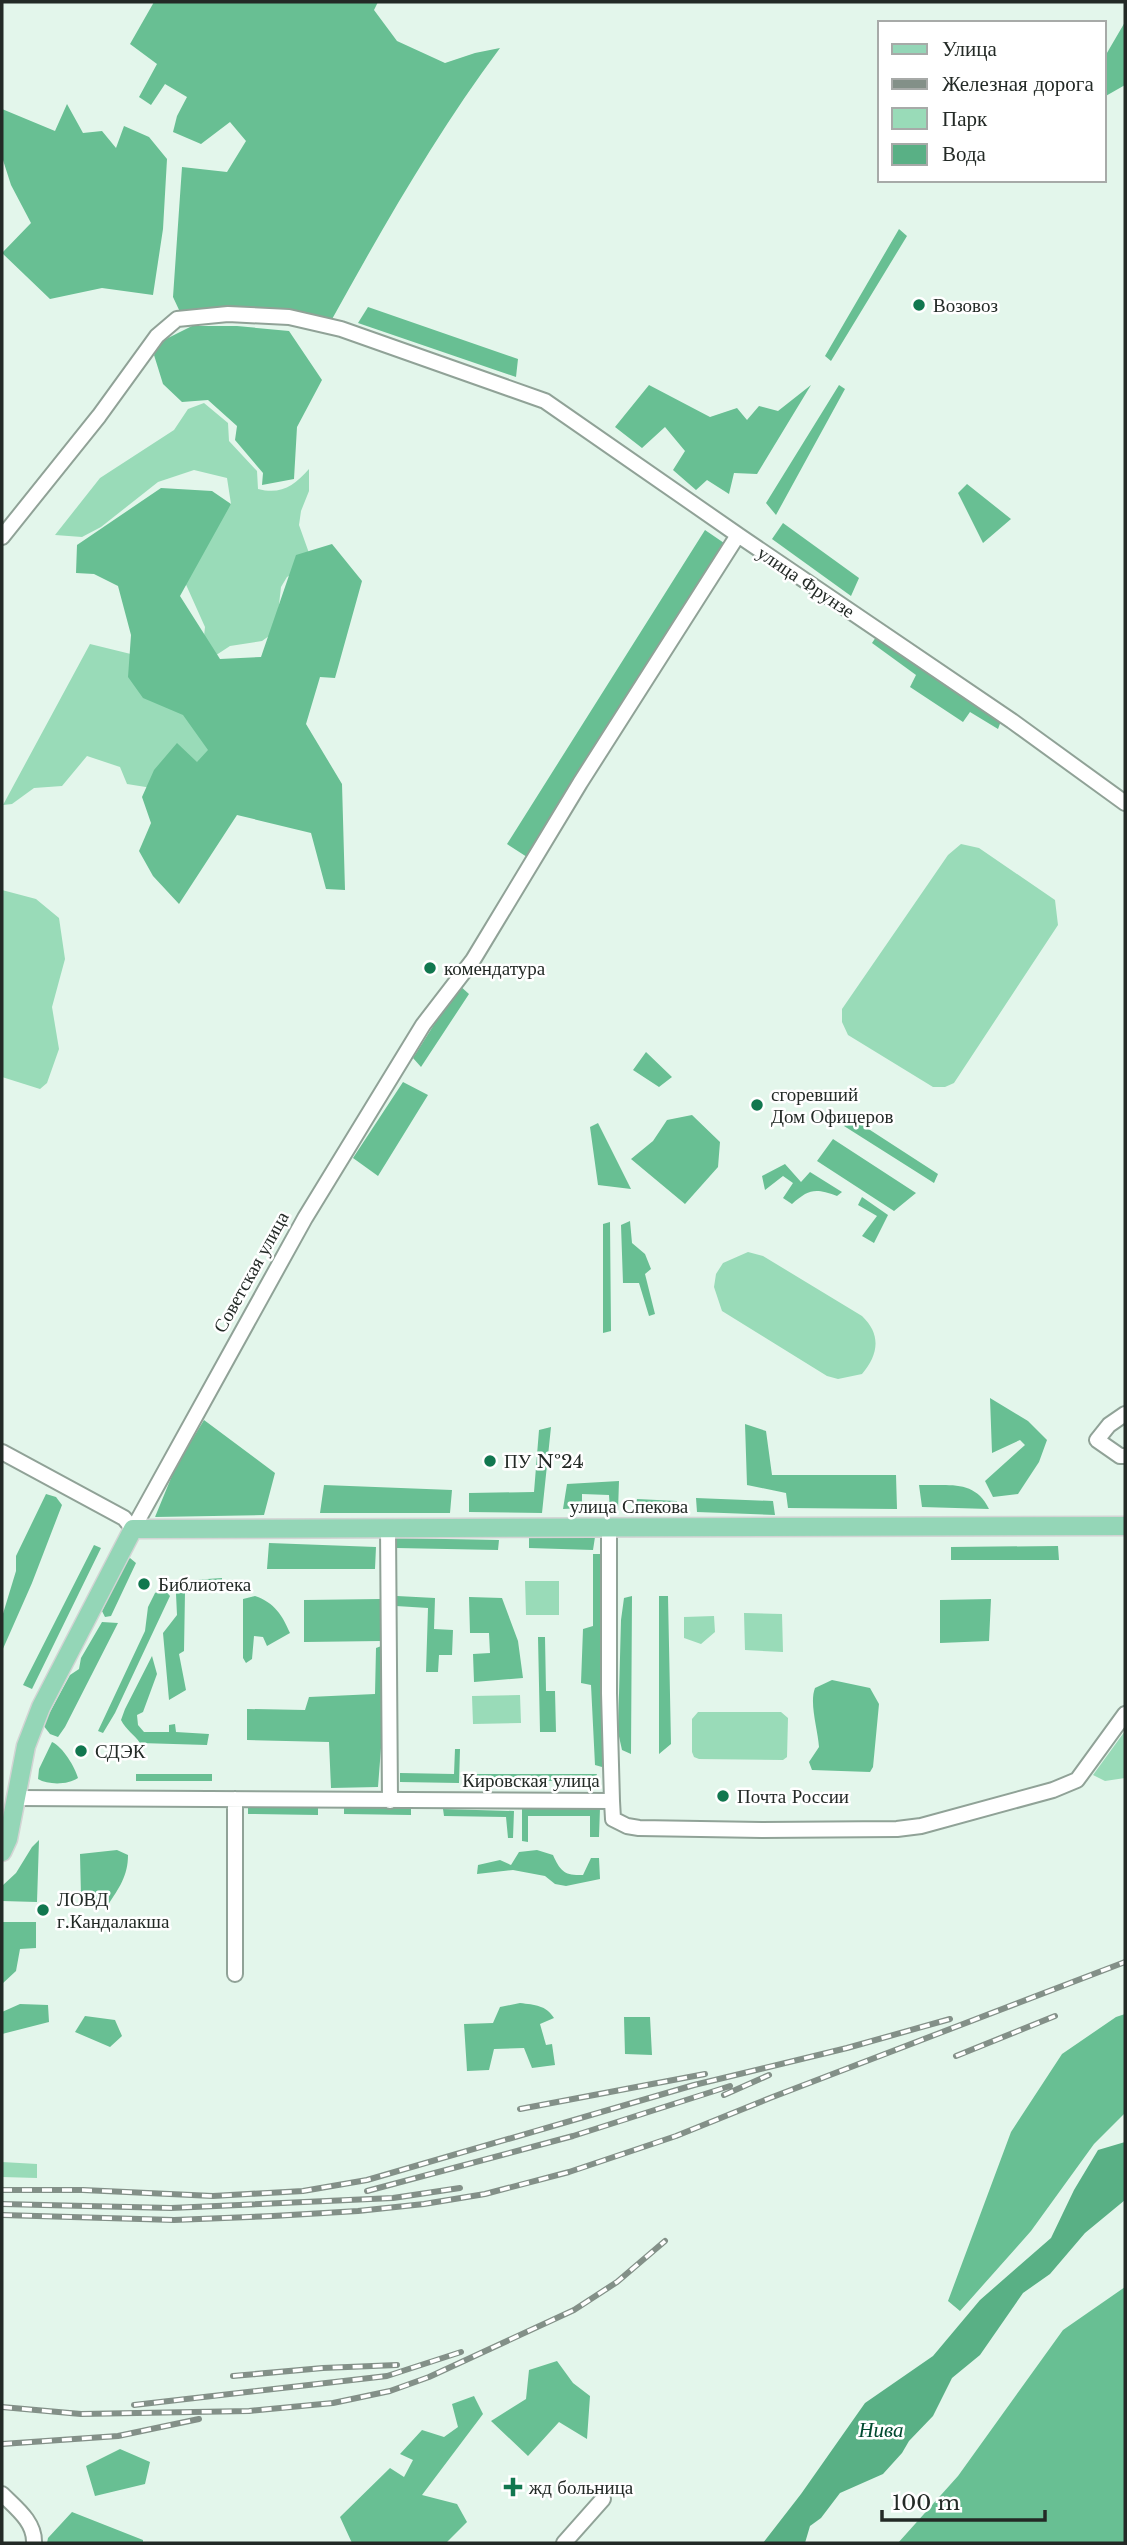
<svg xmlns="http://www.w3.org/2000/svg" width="1127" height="2545" viewBox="0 0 1127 2545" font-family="'Libre Baskerville',serif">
<rect width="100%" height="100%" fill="#e3f6eb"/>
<path fill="#99dbb8" d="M204,403L228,423L229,441L257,471L258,489C281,495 294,486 309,469V491L301,511L299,525L309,553L310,563L287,577L281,587L276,631L262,641L230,646L201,665L205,627L179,569L231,504L227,478L194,470L158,482L101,527L82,537L55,535L100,478L174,430L188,409Z
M90,644L143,657L212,724L206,770L152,788L127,784L120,767L87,756L62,786L34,788L12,804L3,805Z
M961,844L979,848L1055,900L1058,925L954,1083L945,1087H933L848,1035L842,1022V1009L948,855Z
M2,890L36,899L59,918L65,959L52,1007L59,1049L47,1083L40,1089L2,1077Z
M748,1252L763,1256L862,1316C882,1335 878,1355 862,1374L838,1379L827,1376L722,1311L714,1287L716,1274L723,1263Z
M525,1581H559V1615H526Z
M744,1613L782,1614L783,1652L745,1650Z
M714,1616L715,1632L701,1644L684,1638V1617Z
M520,1695L521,1723L473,1724L472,1696Z
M698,1712H781L788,1718L787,1757L783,1760L699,1759L694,1757L692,1752V1719Z
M1125,1731V1778L1105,1781L1093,1775Z
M2,2162L37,2164V2178L2,2177Z"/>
<path fill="#68bf93" d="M154,2H378L374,10L397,41L445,63L475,53L500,48C436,134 383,227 331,321L256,307L180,312L173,297L182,167L227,172L246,141L230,122L201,144L173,132L177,116L187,97L165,84L151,105L139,97L157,64L130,44Z
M1125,22V85L1104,97V58Z
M67,104L83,133L102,131L116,148L124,126L149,137L167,159L163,229L153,295L102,288L50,299L2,253L31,223L11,185L2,157V109L55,131Z
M899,229L907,236L831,361L825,356Z
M368,307L518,359L516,377L358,323Z
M192,326H237L289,331L322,380L297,427L294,479L262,485L263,473L235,440L237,426L208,400L182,402L163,384L154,355L162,341Z
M649,385L710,417L737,408L747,420L759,406L778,411L811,385L757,474L734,473L729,494L707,480L696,490L673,470L685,451L665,427L642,448L615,427Z
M839,385L845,389L776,515L766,503Z
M967,484L1011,519L983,543L958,493Z
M161,488L212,491L231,504L180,596L220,659L261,657L296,555L332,544L362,581L335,678L320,677L306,724L342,784L345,890L326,889L311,833L237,815L179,904L153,876L139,851L151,823L142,797L154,770L177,743L197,762L208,750L183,715L143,698L128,677L131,635L118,586L94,574L76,573L77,545Z
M783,523L859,578L851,596L772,539Z
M705,530L724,543L527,857L507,844Z
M876,637L1001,721L998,729L970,712L963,722L910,687L916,675L872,643Z
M459,985L469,994L421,1067L413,1058Z
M646,1052L672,1077L659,1087L633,1070Z
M403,1082L428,1095L378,1176L353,1158Z
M692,1115L720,1142L718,1167L685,1204L631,1159L653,1141L667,1120Z
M850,1117L938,1174L934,1183L844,1126Z
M598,1123L631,1189L598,1185L590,1127Z
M833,1139L916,1193L894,1211L817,1161Z
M785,1164L801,1182L810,1172L842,1192L837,1196C815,1188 809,1189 792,1204L783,1198L793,1183L783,1176L765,1190L762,1176Z
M862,1197L888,1215L874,1243L862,1236L877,1216L858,1205Z
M630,1221L632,1243L645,1254L651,1269L645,1274L655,1314L649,1316L639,1283H623L621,1225Z
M610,1222L611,1331L603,1333V1224Z
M990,1398L1028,1421L1047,1440L1039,1462L1018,1494L993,1497L985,1481L1025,1445L1020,1440L992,1453Z
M204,1420L275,1473L264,1515L155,1517L176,1466Z
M745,1424L766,1431L772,1475H896L897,1509L788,1508L786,1493L747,1485Z
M551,1427L542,1513L469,1512V1493L534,1492L539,1430Z
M619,1481L618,1511H610L609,1495L582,1494V1508L563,1509L567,1484Z
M324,1485L452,1490L450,1513H320Z
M919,1485C948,1486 975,1479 989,1509L922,1507Z
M46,1494L56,1497L62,1505L32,1583L2,1651V1617L16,1571V1556Z
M696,1498L773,1501L775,1515L697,1512Z
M637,1499L677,1501L678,1513L636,1512Z
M529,1537H595L593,1550L529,1548Z
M392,1538L499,1540L498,1550L396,1548L395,1582Z
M269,1543L376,1547L375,1569H267Z
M94,1545L101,1548L32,1689L23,1685Z
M1058,1546L1059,1560H951V1547Z
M593,1554H602V1767L595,1765L591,1685L581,1683L583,1629L593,1626Z
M130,1558L136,1563L111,1616L105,1617L102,1611L125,1561Z
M222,1578V1589L185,1592L184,1651L179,1654L186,1690L169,1700L163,1633L177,1615L176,1594L178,1581Z
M163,1588L170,1596L115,1713L103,1733L98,1731L145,1631L148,1607L155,1593Z
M255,1596C275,1603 282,1615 290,1633L267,1646L263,1637L254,1636L252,1659L246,1663L243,1658V1599Z
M397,1596L435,1598L434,1629L453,1630L452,1655H439L438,1672H426L428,1608L396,1606Z
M632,1596L631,1754L622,1750L618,1732L621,1620L624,1598Z
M659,1596H668L671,1744L659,1754Z
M469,1597L502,1598L518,1641L523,1678L474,1682L473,1654L490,1653L489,1633H470Z
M381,1599V1641L304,1642V1600Z
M991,1599L989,1641L940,1643V1600Z
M102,1622L118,1623L65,1727L58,1737L50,1734L43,1725L70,1675L79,1669L81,1658Z
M538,1637H545L546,1691H555L556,1732H540Z
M384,1645V1709L378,1787L331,1788L329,1742L247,1740V1709L305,1710L309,1697L375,1694L376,1648Z
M152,1656L157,1674L143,1712L137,1715L138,1725L144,1732H169V1725L175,1724L176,1732L209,1734L207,1745L140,1743C134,1734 126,1730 121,1720L125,1709Z
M832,1680L870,1688L879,1704L873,1767L870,1772L812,1770L809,1762L819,1747C818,1730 809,1703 815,1688Z
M52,1742C63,1747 75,1767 78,1778C68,1785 48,1785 38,1779L39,1769Z
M455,1749H460L459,1783L400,1782V1773L454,1774Z
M136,1774H212V1781H136Z
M471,1774H597L594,1781H473Z
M248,1806L318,1807V1815L248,1814Z
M344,1806L411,1808V1815L344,1814Z
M522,1808H600L599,1837H590V1816H528V1842L522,1841Z
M443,1809L514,1811L513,1838H508L506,1817L444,1816Z
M39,1840L37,1902L2,1901V1886L16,1873L32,1847Z
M117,1850L128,1855C128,1876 119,1888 108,1905L85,1904L81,1896L80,1854Z
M537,1850L553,1855C560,1871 565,1876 583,1875L591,1858H599L600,1879L566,1886L555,1884L545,1876L513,1870L477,1874L478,1865L500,1860L511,1865L519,1852Z
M2,1922H36V1948L20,1949L16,1971L2,1984Z
M520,2003C535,2005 546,2005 554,2018L540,2024L546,2045L552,2044L555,2065L532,2068L524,2048L494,2049L489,2070L467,2071L464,2024L493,2023L500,2007Z
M20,2004L48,2005L49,2022L2,2034V2012Z
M1125,2014V2113L1094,2144L1031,2231L960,2311L948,2301L1011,2132L1062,2054L1116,2017Z
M85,2016L115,2020L122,2036L110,2047L75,2032Z
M624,2017H650L652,2055L625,2054Z
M1125,2287V2543H898L958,2476L1063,2330Z
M557,2361L573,2383L590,2396L587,2439L559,2422L528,2456L491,2421L526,2399L529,2370Z
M474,2396L483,2414L422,2495L457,2504L467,2522L446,2543H352L340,2517L390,2468L404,2477L413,2460L400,2454L422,2430L444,2437L458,2427L452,2404Z
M120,2449L150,2462L145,2484L95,2496L86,2466Z
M72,2512L143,2540V2543H47L48,2538Z"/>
<path fill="#59b085" d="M1125,2142V2200L1085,2233L1050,2274L1023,2293L980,2355L952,2378L933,2416L909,2441L902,2453L883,2474L840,2493L821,2518L810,2526L805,2543H763L801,2494L865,2403L933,2356L980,2300L1051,2238L1074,2190L1098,2150Z"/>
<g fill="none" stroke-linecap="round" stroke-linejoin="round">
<g stroke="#90a297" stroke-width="18">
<path id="minor" d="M2,537L99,416L157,336L177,319L228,314L289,317L341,329L545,401L738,535
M1125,1414L1109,1425L1097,1440L1120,1456H1125
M2,1452L124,1518L133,1529L305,1218L423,1025L473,960L580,783L738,535L1012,721L1125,803
M388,1528L390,1801
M609,1528V1693L612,1801
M16,1798L612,1801L613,1819L627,1826L639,1828L762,1830L897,1829L921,1826L1053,1790L1077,1780L1125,1714
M235,1799V1974
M2,2494C16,2508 35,2522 34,2543
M564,2543L603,2499"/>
</g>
<g stroke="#d3d4d4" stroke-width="21">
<path id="major" d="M2,1852L8,1839L26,1746L41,1707L133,1529L1125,1526"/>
</g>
<use href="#minor" stroke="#fff" stroke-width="14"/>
<use href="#major" stroke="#94d6b7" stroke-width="18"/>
<g stroke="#839088" stroke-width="6">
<path id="rail" d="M956,2056L1055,2016
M724,2095L769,2075
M520,2109L705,2074
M2,2190H83L213,2196L303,2191L367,2180L694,2085L847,2048L950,2019
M367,2191L573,2136L730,2086
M2,2204L171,2208L393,2198L460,2188
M2,2215L174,2220L273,2216L358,2211L424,2204L485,2194L569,2172L676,2136L770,2098L1125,1962
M233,2376L323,2368L397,2365
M134,2405L387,2376L461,2352
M2,2407L81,2414L249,2411L333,2403L390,2391L429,2377L574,2310L617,2282L665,2241
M2,2444L118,2436L199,2419"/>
</g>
<use href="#rail" stroke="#fff" stroke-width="3.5" stroke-dasharray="10" stroke-linecap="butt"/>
</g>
<g fill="#11774f" stroke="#fff" stroke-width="2.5">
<circle cx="919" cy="305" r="7"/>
<circle cx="430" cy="968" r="7"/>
<circle cx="757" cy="1105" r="7"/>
<circle cx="490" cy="1461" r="7"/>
<circle cx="144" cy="1584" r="7"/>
<circle cx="81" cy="1751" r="7"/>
<circle cx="723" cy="1796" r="7"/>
<circle cx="43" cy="1910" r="7"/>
<path d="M509.5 2476.5h7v7h7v7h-7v7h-7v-7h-7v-7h7z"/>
</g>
<g text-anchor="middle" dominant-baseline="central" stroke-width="5" stroke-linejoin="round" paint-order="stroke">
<g font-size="19" fill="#232a26" stroke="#fff" text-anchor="start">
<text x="933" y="305">Возовоз</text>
<text x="444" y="968">комендатура</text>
<text x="771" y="1094">сгоревший<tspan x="771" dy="22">Дом Офицеров</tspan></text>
<text x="504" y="1461">ПУ №24</text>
<text x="158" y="1584">Библиотека</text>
<text x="95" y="1751">СДЭК</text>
<text x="737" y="1796">Почта России</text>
<text x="57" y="1899">ЛОВД<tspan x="57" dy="22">г.Кандалакша</tspan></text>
<text x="529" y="2487">жд больница</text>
</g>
<g font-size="19" fill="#232a26" stroke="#fff">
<text transform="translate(806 582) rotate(34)">улица Фрунзе</text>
<text transform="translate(251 1272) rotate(-61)">Советская улица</text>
<text x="629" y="1506">улица Спекова</text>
<text x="531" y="1780">Кировская улица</text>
</g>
<g font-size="21" font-style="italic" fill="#004a2f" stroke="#fff">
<text x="881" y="2430">Нива</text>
</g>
</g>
<rect width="1127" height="2545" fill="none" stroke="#232a26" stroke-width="7"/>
<rect x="878" y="21" width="228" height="161" fill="#ffffff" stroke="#a7aaa8" stroke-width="2"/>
<rect x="892" y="44" width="35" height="10" fill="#94d6b7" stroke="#a7aaa8" stroke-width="2"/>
<text x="942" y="56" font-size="21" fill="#232a26">Улица</text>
<rect x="892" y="79" width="35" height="10" fill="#839088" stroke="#a7aaa8" stroke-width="2"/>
<text x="942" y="91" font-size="21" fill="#232a26">Железная дорога</text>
<rect x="892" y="108" width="35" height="21" fill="#99dbb8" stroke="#a7aaa8" stroke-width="2"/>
<text x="942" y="126" font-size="21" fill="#232a26">Парк</text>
<rect x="892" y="144" width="35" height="21" fill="#59b085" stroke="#a7aaa8" stroke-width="2"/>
<text x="942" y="161" font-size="21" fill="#232a26">Вода</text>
<path d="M882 2510v10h163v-10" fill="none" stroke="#232a26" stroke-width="3.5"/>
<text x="892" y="2510" font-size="21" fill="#232a26" stroke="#ffffff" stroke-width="5" paint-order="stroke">100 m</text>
</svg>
